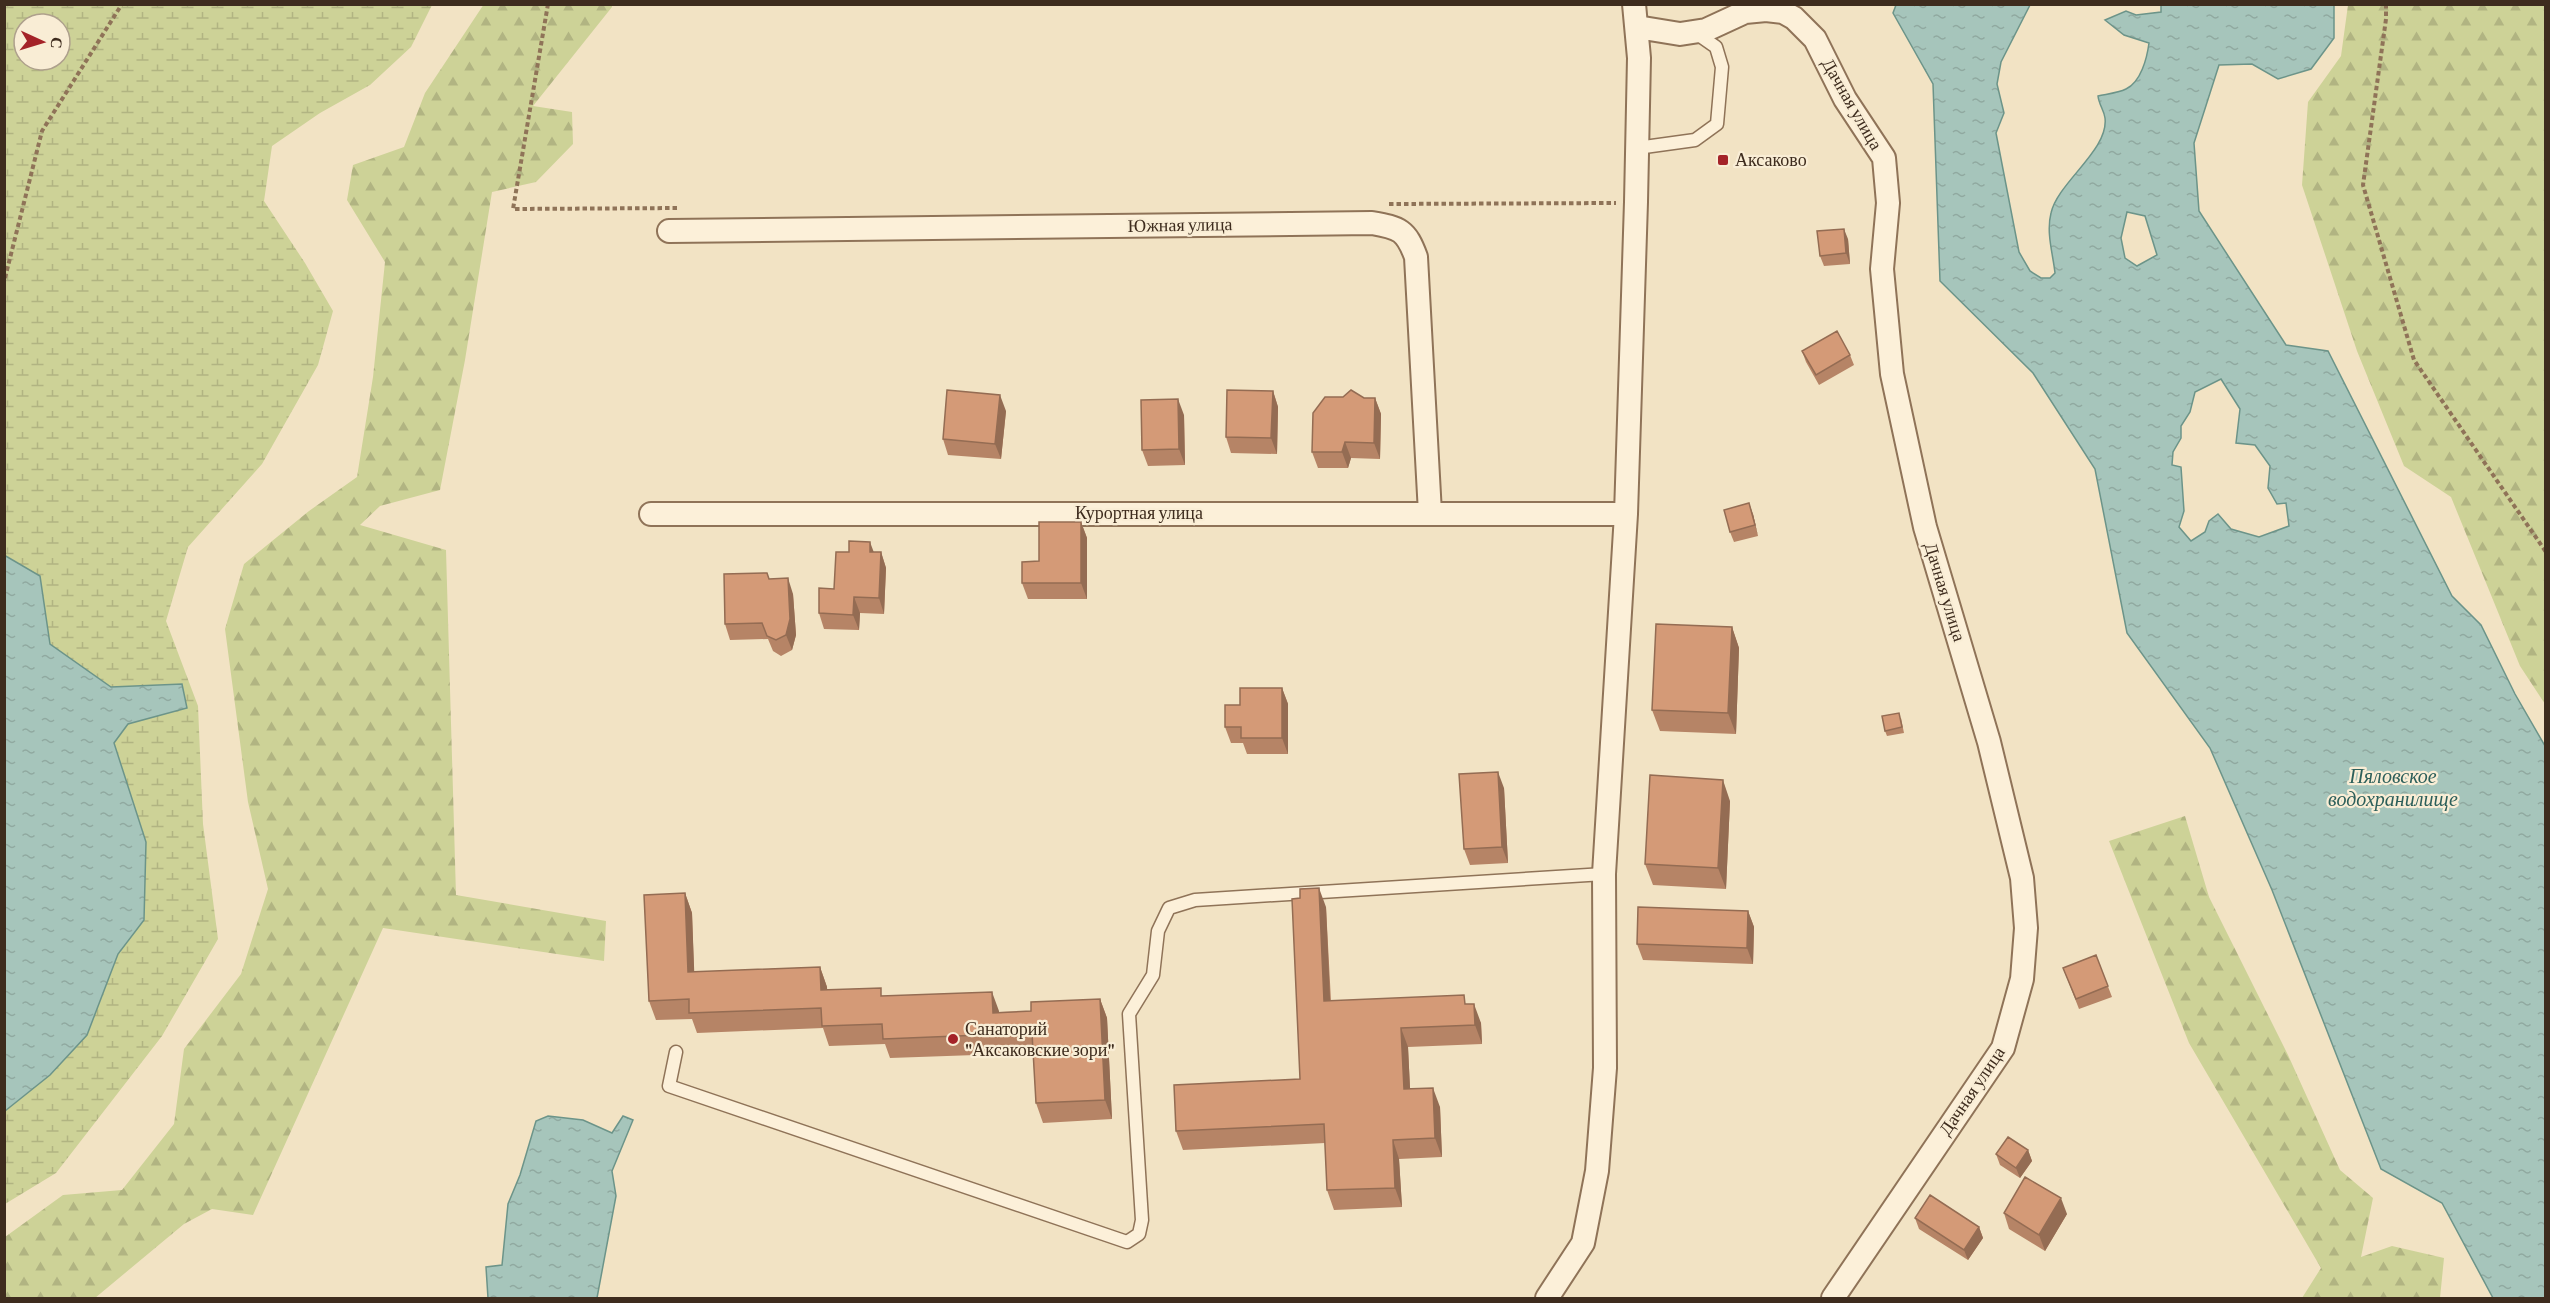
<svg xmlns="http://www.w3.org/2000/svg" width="2550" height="1303" viewBox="0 0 2550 1303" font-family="'Crimson Pro',serif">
<defs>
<pattern id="forest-firs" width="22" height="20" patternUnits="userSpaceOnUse" patternTransform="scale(1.5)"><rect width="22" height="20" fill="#cdd297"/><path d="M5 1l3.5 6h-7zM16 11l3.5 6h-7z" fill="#b1b482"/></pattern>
<pattern id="wetland-marsh" width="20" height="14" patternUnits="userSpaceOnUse" patternTransform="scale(1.5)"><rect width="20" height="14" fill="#cdd297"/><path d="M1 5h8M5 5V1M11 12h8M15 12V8" fill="none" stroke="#b1b482"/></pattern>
<pattern id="water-ripples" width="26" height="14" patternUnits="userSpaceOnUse" patternTransform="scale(1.5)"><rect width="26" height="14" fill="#a6c5bb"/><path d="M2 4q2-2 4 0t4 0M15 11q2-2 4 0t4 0" fill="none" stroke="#90a9a0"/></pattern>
</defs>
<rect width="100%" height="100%" fill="#f2e3c4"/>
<path fill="url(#forest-firs)" d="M484,4H612V7L533,106L572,112L573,144L536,182L492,192L465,360L440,490L380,506L360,525L446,550L456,895L606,921L604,961L383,928L253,1215L212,1209L184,1224L95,1298H5V1237L63,1195L122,1190L174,1124L184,1049L241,974L268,889L248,802L225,629L244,564L309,511L357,477L373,377L385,262L347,200L353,165L404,147L425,93Z
M2348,5H2545V704L2520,666L2451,497L2404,466L2357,351L2302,185L2308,102L2341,56Z
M2185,816L2209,897L2288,1055L2340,1170L2373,1198L2361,1257L2392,1246L2444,1258L2440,1298H2302L2321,1268L2189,1043L2109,841Z"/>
<path fill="url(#wetland-marsh)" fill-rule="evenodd" d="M5,5H432L411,47L370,85L320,113L272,146L264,201L305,263L333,311L318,365L262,464L188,547L166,621L198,706L203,824L218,939L162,1036L56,1173L5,1204V1111L50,1075L87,1035L118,954L144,920L146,842L114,743L128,724L187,707L182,684L111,687L50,644L40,576L5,555ZM24,24H60V60H24Z"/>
<path fill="url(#water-ripples)" stroke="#6c9489" stroke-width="1.5" fill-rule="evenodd" d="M1896,5H2030L2001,62L1997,84L2004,113L1996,133L2019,252L2030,271L2041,278H2050L2055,273C2053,254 2046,233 2051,213C2058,182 2109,150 2105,118C2104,110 2099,105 2098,96C2107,94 2118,93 2126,89C2141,82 2147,58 2149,43L2124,35L2105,20L2126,11L2136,15L2161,12V5H2334V38L2311,69L2278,79L2252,64L2219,65L2194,143L2199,211L2286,345L2328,351L2452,596L2481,625L2515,694L2545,746V1298H2493L2442,1203L2381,1169L2272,890L2210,748L2127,633L2095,469L2033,373L1940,281L1933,84L1893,13ZM2127,212L2145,216L2157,255L2137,266L2125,258L2121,238ZM2221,379L2240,409L2236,443L2255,445L2270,466L2268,488L2277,504L2286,503L2289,526L2259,537L2231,529L2218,514L2209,521L2205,532L2191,541L2179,527L2184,511L2181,467L2172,465L2173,452L2181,438V426L2190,412L2195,392Z
M4,555L40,576L50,644L111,687L182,684L187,708L128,724L114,743L146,842L144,920L118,954L87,1035L50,1075L5,1111Z
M548,1116L583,1120L612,1133L623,1116L633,1120L612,1171L616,1196L597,1298H488L486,1267L502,1265L508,1204L520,1175L536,1121Z"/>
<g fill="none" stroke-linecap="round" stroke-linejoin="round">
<g stroke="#8f7358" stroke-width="15">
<path id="lane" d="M1637,148L1695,140L1717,124L1722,67L1716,47L1696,33
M676,1052L669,1086L1127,1242L1139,1234L1142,1220L1129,1014L1153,975L1158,931L1169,908L1195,900L1604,874"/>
</g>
<g stroke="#8f7358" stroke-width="26">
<path id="street" d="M1637,27L1680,34L1706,30L1745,12L1766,10L1783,12L1794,18L1815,39L1845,99L1884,158L1888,203L1882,269L1892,374L1925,527L1989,742L2022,878L2026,928L2022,979L2003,1048L1833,1298
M669,231L1372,223C1400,228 1406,230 1416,257L1430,513
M651,514H1626
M1547,1298L1583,1243L1597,1171L1605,1068L1604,874L1626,514L1636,202L1639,58L1634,4"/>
</g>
<path stroke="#8f7358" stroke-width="4" stroke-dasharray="4.5 3" stroke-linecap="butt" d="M548,4L513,209L680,208
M2386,4V19L2363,185L2414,360L2546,552
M1389,204L1616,203
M5,278L42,131L122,4"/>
<use href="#lane" stroke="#fcf0d9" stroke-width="12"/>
<use href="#street" stroke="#fcf0d9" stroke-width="22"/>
</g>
<path fill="#b68466" d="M1848,239L1850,264L1824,266L1820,256Z
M1802,351L1850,355L1854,365L1819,385L1806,362Z
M1273,391L1278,407L1277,454L1231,453L1226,437Z
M1364,398H1375L1381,414L1380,459L1351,458L1348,468H1318L1312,452Z
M1006,411L1001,459L948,455L943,439Z
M1184,415L1185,465L1148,466L1142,450Z
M1753,514L1758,536L1734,542L1730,532Z
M1081,522L1087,538V599H1028L1022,583L1039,561Z
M849,552H881L886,568L884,614L860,613L859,630L824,629L819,613L834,589Z
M769,579L793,594L796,635L792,650L781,656L773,651L768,639L730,640L725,624Z
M1732,627L1739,648L1736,734L1660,731L1652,710Z
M1282,688L1288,704V754H1247L1243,743H1231L1225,727L1240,705Z
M1901,718L1904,733L1887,736L1885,731Z
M1504,788L1508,863L1470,865L1464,849Z
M1730,801L1726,889L1653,885L1645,864Z
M685,893L692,913L694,972L820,967L827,987V990L884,996L999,1012L1031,1011L1100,999L1107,1018L1112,1119L1043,1123L1036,1103L1033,1053L890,1058L885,1044L829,1046L823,1028L697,1033L692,1019L656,1020L649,1001Z
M1326,907L1331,1001L1468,1004L1481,1023L1482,1044L1408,1047L1410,1089L1440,1107L1442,1157L1399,1159L1402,1207L1334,1210L1327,1190L1325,1143L1183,1150L1176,1131L1300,1079Z
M1748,911L1754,927L1753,964L1643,960L1637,944Z
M2096,955L2112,997L2079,1009L2063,968Z
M2028,1150L2032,1161L2020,1178L2000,1165L1996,1154Z
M2004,1213L2067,1214L2045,1251L2009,1229Z
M1915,1218L1979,1227L1983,1238L1968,1260L1919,1229Z"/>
<path fill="#946c53" d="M1844,229L1848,239L1850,264L1846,253Z
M1273,391L1278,407L1277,454L1271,438Z
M1000,395L1006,411L1001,459L995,444Z
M1375,398L1381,414L1380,459L1374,443Z
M1178,399L1184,415L1185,465L1179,449Z
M1345,442L1351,458L1348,468L1342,452Z
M1749,503L1753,514L1758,536Z
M1081,522L1087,538V599L1081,583Z
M870,542L876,558L870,552Z
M881,552L886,568L884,614L879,598Z
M788,578L793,594L796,635L792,650L786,635Z
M854,597L860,613L859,630L853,615Z
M1732,627L1739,648L1736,734L1728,713Z
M1282,688L1288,704V754L1282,738Z
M1498,772L1504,788L1508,863L1502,847Z
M1723,780L1730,801L1726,889L1718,868Z
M1319,888L1326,907L1331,1020L1324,1001Z
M685,893L692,913L695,992L688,972Z
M1748,911L1754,927L1753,964L1747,948Z
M820,967L827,987L828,1010L821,990Z
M992,992L999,1011L1000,1032L993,1013Z
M1100,999L1107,1018L1112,1119L1105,1100Z
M1474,1004L1481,1023L1482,1044L1475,1025Z
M1401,1028L1408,1047L1411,1108L1404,1089Z
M1433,1088L1440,1107L1442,1157L1435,1138Z
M1393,1140L1399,1159L1402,1207L1395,1188Z
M2028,1150L2032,1161L2020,1178L2016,1168Z
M2061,1198L2067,1214L2045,1251L2039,1235Z
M1979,1227L1983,1238L1968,1260L1964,1250Z"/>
<path fill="#d49a77" stroke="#946c53" stroke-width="1.5" d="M1844,229L1846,253L1820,256L1817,231Z
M1837,331L1850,355L1816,375L1802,351Z
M947,390L1000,395L995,444L943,439Z
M1227,390L1273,391L1271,438L1226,437Z
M1351,390L1364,398H1375L1374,443L1345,442L1342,452H1312L1313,413L1325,397H1343Z
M1178,399L1179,449L1142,450L1141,400Z
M1749,503L1755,525L1730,532L1724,510Z
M1039,522H1081V583H1022V562L1039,561Z
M849,541L870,542V552H881L879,598L854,597L853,615L819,613V588L834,589L836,552H849Z
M767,573L769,579L788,578L790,619L786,635L776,640L767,636L762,623L725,624L724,574Z
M1656,624L1732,627L1728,713L1652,710Z
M1240,688H1282V738H1241V727H1225V705H1240Z
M1899,713L1902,727L1885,731L1882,716Z
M1498,772L1502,847L1464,849L1459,774Z
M1650,775L1723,780L1718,868L1645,864Z
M1319,888L1324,1001L1464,995L1465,1004H1474L1475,1025L1401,1028L1404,1089L1433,1088L1435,1138L1393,1140L1395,1188L1327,1190L1324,1124L1176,1131L1174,1085L1300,1079L1292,899L1300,898V889Z
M685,893L688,972L820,967L821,990L881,988V996L992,992L993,1013L1031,1011V1002L1100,999L1105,1100L1036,1103L1032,1033L883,1039L882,1024L822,1026L821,1008L689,1013V999L649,1001L644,895Z
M1638,907L1748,911L1747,948L1637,944Z
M2096,955L2108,986L2076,999L2063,968Z
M2008,1137L2028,1150L2016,1168L1996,1154Z
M2025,1177L2061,1198L2039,1235L2004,1213Z
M1930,1195L1979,1227L1964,1250L1915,1218Z"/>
<g fill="#a42328" stroke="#f9edd5" stroke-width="2">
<rect x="1717" y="154" width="12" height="12" rx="3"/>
<circle cx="953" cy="1039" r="6"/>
</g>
<g text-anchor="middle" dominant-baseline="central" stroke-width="4.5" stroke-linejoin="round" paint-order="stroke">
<g font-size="18" fill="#3e2c1e" stroke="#f9edd5">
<text transform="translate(1852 104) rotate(60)">Дачная улица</text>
<text transform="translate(1180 225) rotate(-1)">Южная улица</text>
<text x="1139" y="513">Курортная улица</text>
<text transform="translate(1945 592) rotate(73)">Дачная улица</text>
<text transform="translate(1972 1091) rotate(-56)">Дачная улица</text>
</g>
<g font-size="18" fill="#3e2c1e" stroke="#f9edd5" text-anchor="start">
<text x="1735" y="160">Аксаково</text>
<text x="965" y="1029">Санаторий<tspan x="965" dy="21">"Аксаковские зори"</tspan></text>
</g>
<g font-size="20" font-style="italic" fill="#2c5f5a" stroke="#f9edd5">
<text x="2393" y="776">Пяловское<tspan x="2393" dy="23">водохранилище</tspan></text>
</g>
</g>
<rect width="2550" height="1303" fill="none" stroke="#3e2c1e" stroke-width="12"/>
<g transform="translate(42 42) rotate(94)"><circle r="28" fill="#f9edd5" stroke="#aea08c" stroke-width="1.5"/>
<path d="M0-4.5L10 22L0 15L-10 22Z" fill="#a42328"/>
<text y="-9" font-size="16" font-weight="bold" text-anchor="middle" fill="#3e2c1e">С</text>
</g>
</svg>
